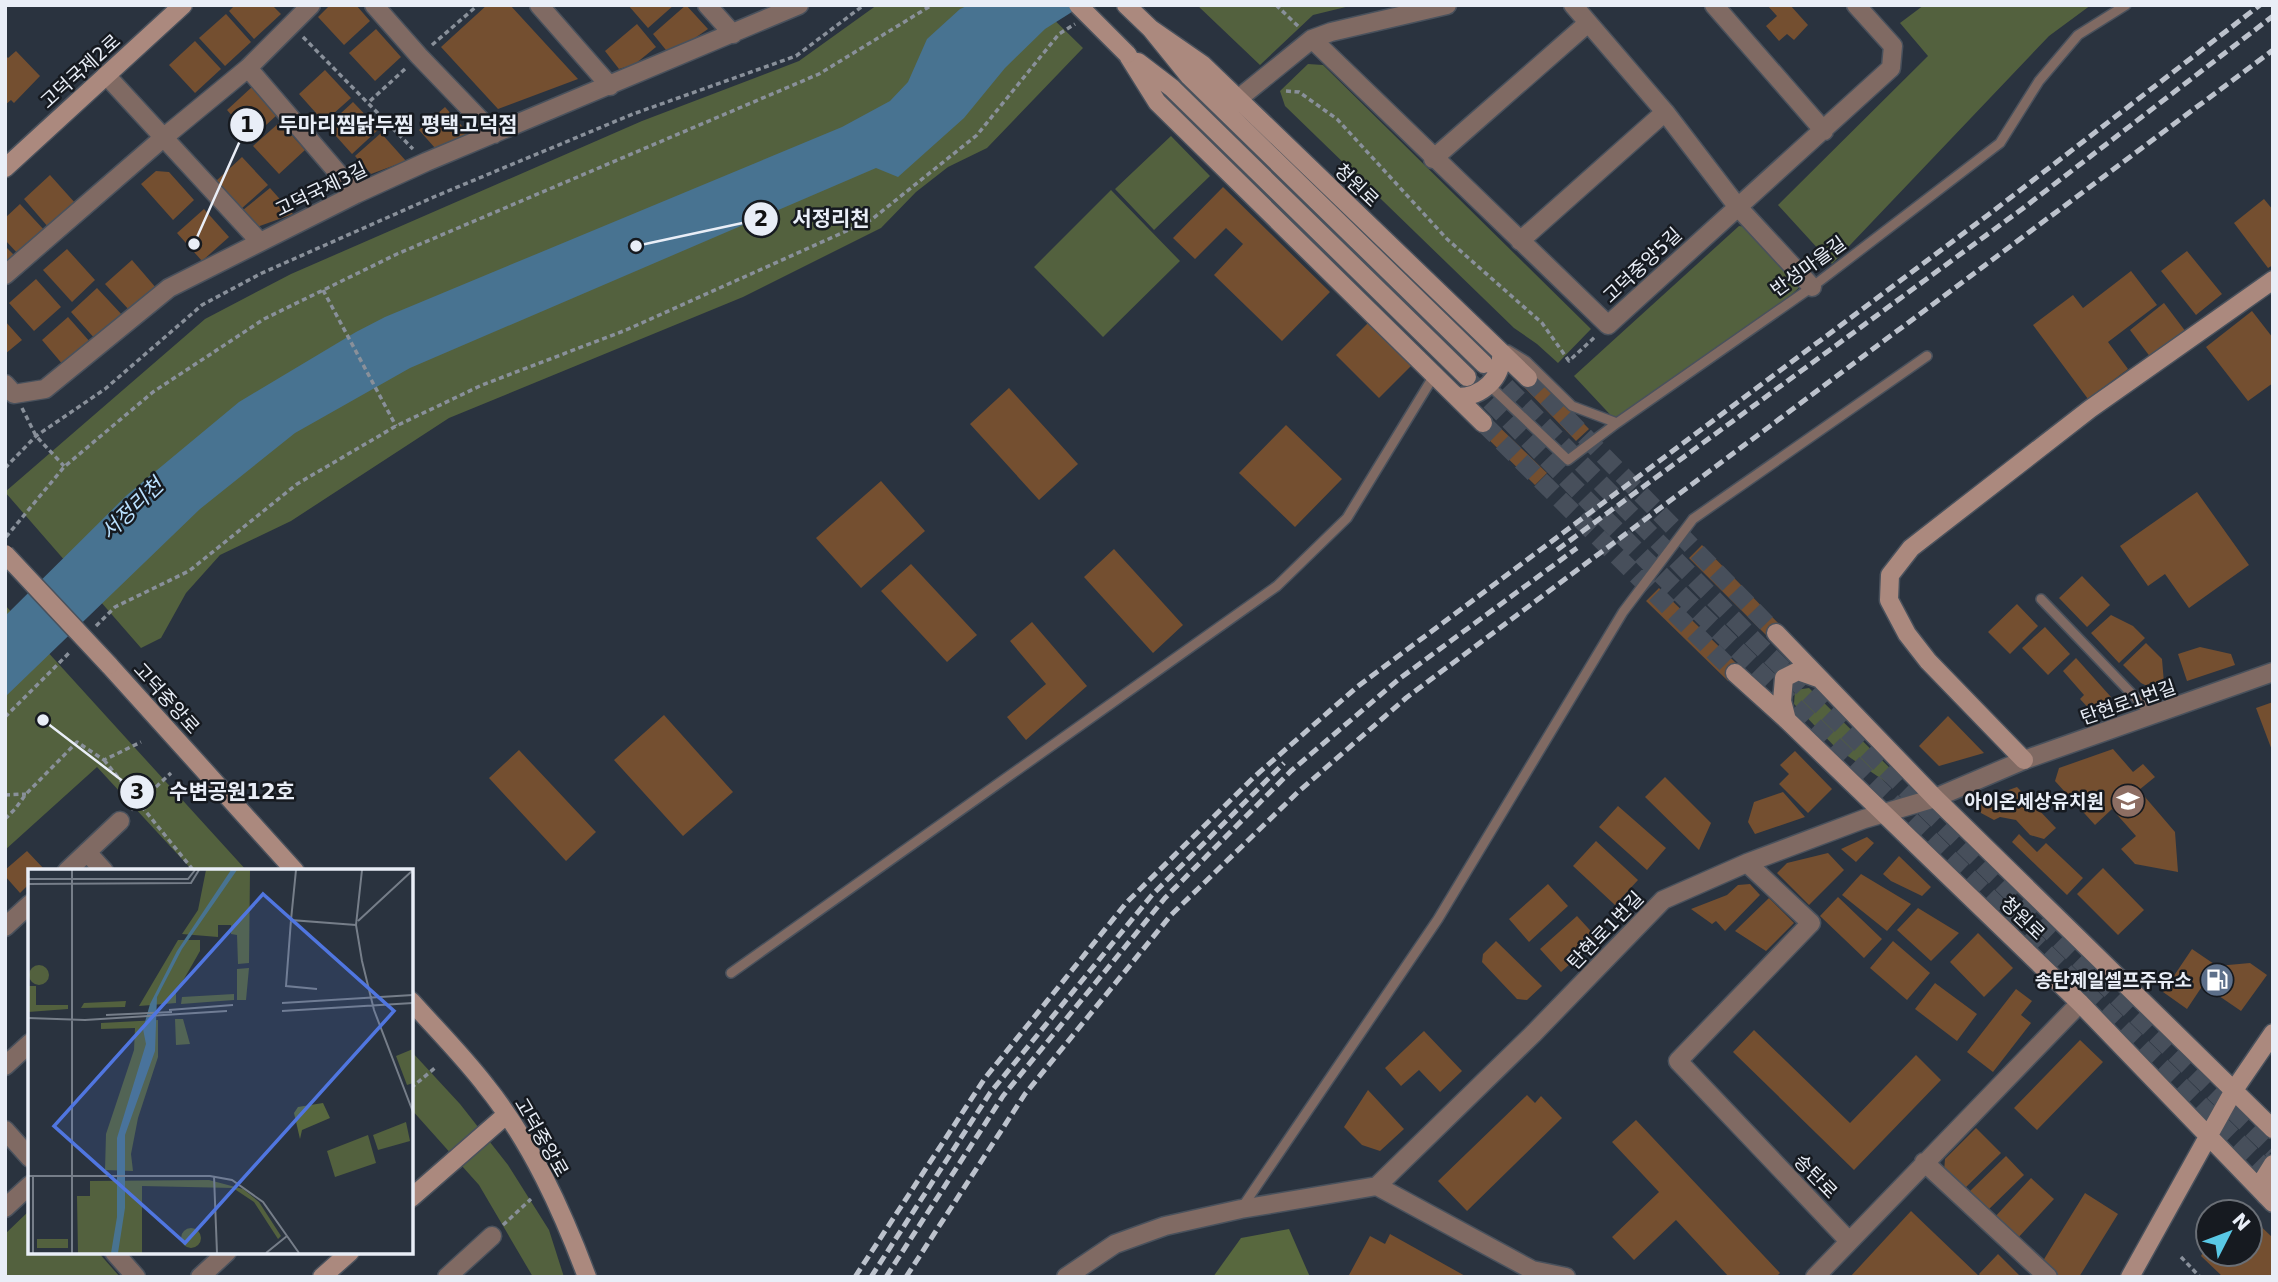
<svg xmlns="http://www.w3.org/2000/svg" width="2278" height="1282" viewBox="0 0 2278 1282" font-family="'DejaVu Sans','Noto Sans KR',sans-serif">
<rect width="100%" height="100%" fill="#2a333f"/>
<path fill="#53613e" d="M877,5H1039L1083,48L987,148L948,167L916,192L881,228L743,297L449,418L291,521L220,555L186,593L161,638L141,648L5,492L205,319L291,274L642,121L799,61Z
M1197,5H1354L1313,15L1260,65Z
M1924,5H2091L2049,36L1832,264L1778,205L1928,56L1900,23Z
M1308,64L1323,65L1591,329L1558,363L1537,344L1514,328L1285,106L1280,91Z
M1171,136L1210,176L1154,230L1115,189Z
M1111,190L1180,261L1103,337L1034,267Z
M1739,226L1759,228L1805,282L1774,311L1618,423L1574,376Z
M5,605L247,871H193L97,767L5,850Z
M1809,688L1902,780L1886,782L1836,748L1794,704L1795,690Z
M411,1051L460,1104L508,1165L549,1230L564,1277H533L479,1185L411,1109Z
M30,1210V1252H98L120,1277H5V1234Z"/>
<path fill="#58683e" d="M1289,1229L1310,1277H1213L1241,1238Z"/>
<path fill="#487391" d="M969,5H1083L1045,29L1005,68L964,118L898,177L876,168L410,368L295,433L200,509L5,697V616L127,495L239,402L356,332L385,317L842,127L890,101L908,82L927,39L960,9Z"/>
<path fill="#744f30" d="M235,5H272L281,14L254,39L229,11Z
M330,5H356L370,21L344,45L318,17Z
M487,5H510L578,79L498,109L441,47Z
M628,5H674L648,28Z
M686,5L708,29L670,55L653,34Z
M1767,5H1790L1808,25L1794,40L1787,34L1779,41L1766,26L1777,16Z
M226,14L251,42L225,66L199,38Z
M637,24L656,47L635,64L619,69L605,51Z
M376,29L401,57L375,81L349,53Z
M195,41L221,69L195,93L169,65Z
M16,51L40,76L14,103L11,100L5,105V55L8,58Z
M325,70L351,98L324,122L299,94Z
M253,86L278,114L252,138L227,110Z
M353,102L379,129L352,154L327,126Z
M445,107L470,135L435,148L419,130Z
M280,122L305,150L279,174L253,146Z
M381,133L406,161L371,174L355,156Z
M242,157L268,185L241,209L216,181Z
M156,171L169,172L194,200L173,220L141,184Z
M50,175L76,204L49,228L24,199Z
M1223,187L1330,292L1282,341L1214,275L1243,244L1226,228L1195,259L1173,238Z
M270,188L293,214L257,227L243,210Z
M2264,199L2273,210V265L2268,268L2234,223Z
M20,204L46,232L20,256L5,240V218Z
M204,209L229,237L202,261L177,233Z
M5,246L16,257L5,268Z
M67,249L95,280L72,302L43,270Z
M2187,251L2222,294L2196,315L2161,271Z
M132,260L157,289L131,312L105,284Z
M2131,271L2157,305L2108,342L2128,369L2088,399L2033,325L2073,295L2083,308Z
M36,279L61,307L34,331L9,303Z
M97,288L123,316L96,340L71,312Z
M2164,303L2186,332L2151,358L2130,330Z
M2252,311L2273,338V383L2248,401L2206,347Z
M68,317L91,343L64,366L42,340Z
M5,321L22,340L5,354Z
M1370,321L1413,364L1379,398L1336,355Z
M1534,372L1589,429L1576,441L1521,384Z
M1009,388L1078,464L1039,500L970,424Z
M1489,417L1547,473L1535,485L1477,428Z
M1286,425L1342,479L1295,527L1239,473Z
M881,481L925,531L861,588L816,538Z
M2197,492L2249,565L2189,608L2165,574L2148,586L2120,546Z
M1702,545L1782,627L1770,639L1689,558Z
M1114,549L1183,625L1153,653L1084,577Z
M911,564L977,635L947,662L881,591Z
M2082,576L2110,605L2087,627L2059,598Z
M1659,588L1741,668L1728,681L1646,601Z
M2017,604L2038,626L2010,654L1988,632Z
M2111,615L2133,626L2145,638L2119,663L2091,633Z
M1032,622L1087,686L1026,740L1007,717L1046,684L1010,641Z
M2045,627L2070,654L2048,675L2022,648Z
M2146,643L2162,659L2164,683L2151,688L2141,683L2123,665Z
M2200,647L2231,654L2235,665L2187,681L2178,654Z
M2076,658L2111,697L2093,713L2080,699L2084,695L2063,671Z
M2273,702V753L2256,708Z
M664,715L733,792L683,836L614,760Z
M1948,716L1984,753L1939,766L1919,746Z
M2113,749L2133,772L2143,764L2155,777L2139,790L2175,832L2178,872L2135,864L2121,849L2136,836L2112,809L2095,825L2055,781L2059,768Z
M519,750L596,832L566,861L489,778Z
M1795,751L1832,789L1808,813L1779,784L1789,774L1780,765Z
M1665,777L1711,823L1699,850L1645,797Z
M2017,787L2056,828L2044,839L2030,835L2016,820L2000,817L1994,820L1981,813L1978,801Z
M1783,792L1805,817L1755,834L1748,822L1754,802Z
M1618,806L1666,848L1647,870L1599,827Z
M2019,834L2037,852L2046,843L2083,878L2067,895L2012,842Z
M1867,837L1874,843L1856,862L1841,849Z
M1596,841L1638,880L1615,905L1573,866Z
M27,851L44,869L30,871V883L20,893L5,876V870Z
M1828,853L1844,870L1809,905L1777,873L1787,863Z
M1899,856L1931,887L1922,896L1891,881L1883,874Z
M2103,868L2144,910L2118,935L2077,894Z
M1861,874L1911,904L1887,931L1842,895Z
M1548,884L1568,906L1529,942L1509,919Z
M1750,884L1760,895L1725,931L1716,921L1712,924L1691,909L1727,895L1738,885Z
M1838,897L1882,939L1864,958L1820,916Z
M1769,898L1794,923L1766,951L1735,931Z
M1918,908L1959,933L1931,961L1897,930Z
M1577,916L1598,939L1561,972L1540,949Z
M1978,933L2013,968L1984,997L1950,962Z
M1496,941L1542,986L1527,1000L1517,999L1482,962L1483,954Z
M1893,941L1930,973L1907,1000L1870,968Z
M2192,949L2217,966L2250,963L2267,975L2241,1011L2203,985L2187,1009L2163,992Z
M1935,983L1977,1014L1957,1041L1915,1009Z
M2016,989L2032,1001L2021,1015L2031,1023L1993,1072L1967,1052Z
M1754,1030L1850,1123L1916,1055L1941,1080L1854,1170L1733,1052Z
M1424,1031L1462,1071L1440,1092L1419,1070L1401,1086L1385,1068Z
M2080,1040L2103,1062L2037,1130L2014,1108Z
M1368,1090L1404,1129L1380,1151L1362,1145L1344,1127Z
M1527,1095L1535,1103L1541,1096L1562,1118L1467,1211L1438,1181Z
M1636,1120L1780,1273L1776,1277H1729L1676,1220L1634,1260L1612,1237L1659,1192L1612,1142Z
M1976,1128L2001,1153L1963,1190L1944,1171L1945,1159Z
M2006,1156L2024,1175L1986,1212L1968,1193Z
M2031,1178L2054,1199L2016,1240L1993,1219Z
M2085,1193L2118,1214L2079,1277H2061L2041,1264Z
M1911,1211L1980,1277H1850Z
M2250,1216L2273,1238V1277H2223L2201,1256L2208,1242V1254H2250Z
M1390,1234L1467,1277L1349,1275L1370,1236L1385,1244Z
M1998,1254L2021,1277H1981L1979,1274Z"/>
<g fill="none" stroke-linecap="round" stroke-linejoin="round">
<path stroke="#474f5b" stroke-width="18" stroke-dasharray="18 9" stroke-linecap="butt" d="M1487,367L1759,645L2273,1150
M1528,378L1776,633
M1471,382L1645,559L2273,1176
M1483,423L1735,673"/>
<g stroke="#49515c" stroke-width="12">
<path id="lane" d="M1508,350L1526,361L1572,406L1617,423L1812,287L2000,143L2039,81L2078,35L2126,5
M1489,385L1568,460L1617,423
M2041,599L2153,716
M731,973L1277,586L1347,518L1435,374
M1243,1206L1438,919L1623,612L1693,519L1927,356"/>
</g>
<g stroke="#49515c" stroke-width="21">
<path id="street" d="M374,5L419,56L494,134
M539,5L610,86
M707,5L733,34
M1573,5L1665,112L1737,206L1812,287
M1714,5L1824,131
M1312,39L1608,325L1891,68L1893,46L1856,5
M248,68L356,194
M106,75L260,242
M1238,99L1312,39L1331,32L1447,5
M1433,159L1588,23
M1520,241L1665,112
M5,275L163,138L248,68L311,5
M5,384L14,394L45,389L169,288L356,194L426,162L799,5
M87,852L104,871
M1747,863L1811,923L1678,1061L1849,1241
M67,871L120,821
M5,927L30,904
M5,1066L30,1043
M5,1130L30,1158
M1924,1162L2048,1277
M1377,1186L1532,1270L1566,1277
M5,1208L30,1185
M114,1252L136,1277
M200,1277L227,1252
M447,1277L492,1236
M1066,1277L1115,1244L1165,1226L1241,1209L1377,1186L1534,1033L1663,900L1747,863L1864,819L1935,798L2024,760L2273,672
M1815,1277L2080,1003"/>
</g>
<g stroke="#49515c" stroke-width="21">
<path id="secondary" d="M1126,5L1151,29L1189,76L1484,364
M1151,29L1203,65L1528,378
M1127,54L1157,102L1483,423
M1138,62L1172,88L1467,377
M5,168L183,5
M1457,397C1482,397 1503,378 1501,353
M1776,633L1935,798L2273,1129
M109,665L295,871
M1735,673L1787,720L2080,1003L2273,1203
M1787,720L1782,701L1784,678L1798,671L1818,678
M2024,760L1928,661L1907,634L1889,600L1890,575L1911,548L2090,409L2273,280
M411,1001C436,1029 463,1056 486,1086C531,1142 562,1210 587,1277
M2266,1196L2263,1180L2273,1164
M411,1198L506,1115
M322,1277L350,1252
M2130,1277L2234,1090L2273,1033"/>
</g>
<path stroke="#89909a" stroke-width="3.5" stroke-dasharray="5 3.5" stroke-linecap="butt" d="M1276,5L1300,28
M303,37L413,149
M432,45L478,5
M1286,91L1299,92L1337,119L1447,239L1542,323L1569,361L1596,336
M370,101L405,69
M323,290L396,426
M22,408L36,436L64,466
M5,468L36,436L105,389L202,305L262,273L436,196L633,114L796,56L864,5
M6,537L64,467L153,392L264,319L397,254L819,74L932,5
M96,626L115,607L189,571L297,484L396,426L482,385L626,330L871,220L977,135L1059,34L1075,24
M5,717L71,651
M104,760L194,871
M5,795L26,794
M131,810L171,773
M5,819L15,809L26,794L77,742L104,760L141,742
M411,1088L436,1067
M503,1225L531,1199
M2181,1257L2200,1277"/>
<use href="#lane" stroke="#806a63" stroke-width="9"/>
<use href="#street" stroke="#806a63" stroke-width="18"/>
<use href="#secondary" stroke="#ab897e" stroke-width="18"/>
<path stroke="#bcc2cc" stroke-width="5" stroke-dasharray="10 5" stroke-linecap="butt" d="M1557,550L2022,209L2273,16
M855,1277L985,1078L1127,902L1254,777L1357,687L1988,215L2260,5
M871,1277L990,1093L1152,895L1284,763
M886,1277L1003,1096L1165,898L1291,771L1399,679L1577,548
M906,1277L1025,1094L1171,915L1298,792L1406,698L2273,50"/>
<g stroke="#49515c" stroke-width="21" stroke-linecap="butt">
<path id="secondary-bridge" d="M1078,5L1127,54
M5,554L109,665"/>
</g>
<use href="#secondary-bridge" stroke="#ab897e" stroke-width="18"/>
</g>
<defs>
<g id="school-disc" transform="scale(1.75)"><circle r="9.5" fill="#8d6e63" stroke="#161a20"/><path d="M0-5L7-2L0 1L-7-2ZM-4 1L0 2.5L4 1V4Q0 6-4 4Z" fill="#fff"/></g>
<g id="fuel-disc" transform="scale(1.75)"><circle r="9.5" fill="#5c6f8a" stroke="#161a20"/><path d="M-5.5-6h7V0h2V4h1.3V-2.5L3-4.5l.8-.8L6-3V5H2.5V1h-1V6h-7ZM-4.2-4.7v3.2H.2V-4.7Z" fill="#fff"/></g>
</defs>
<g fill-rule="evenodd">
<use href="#school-disc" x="2128" y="801"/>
<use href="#fuel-disc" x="2217" y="980"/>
</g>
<g text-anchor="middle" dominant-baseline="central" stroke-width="5" stroke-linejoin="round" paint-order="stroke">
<g font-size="19" fill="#e9eef7" stroke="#161a20">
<text transform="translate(80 71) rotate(-42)">고덕국제2로</text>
<text transform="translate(1357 185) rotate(44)">청원로</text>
<text transform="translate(321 189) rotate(-26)">고덕국제3길</text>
<text transform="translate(1642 265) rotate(-43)">고덕중앙5길</text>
<text transform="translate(1808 266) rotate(-36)">반성마을길</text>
<text transform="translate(167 698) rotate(48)">고덕중앙로</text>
<text transform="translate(2128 702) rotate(-19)">탄현로1번길</text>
<text transform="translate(2023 918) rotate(44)">청원로</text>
<text transform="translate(1605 930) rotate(-46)">탄현로1번길</text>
<text transform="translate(542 1137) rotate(60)">고덕중앙로</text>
<text transform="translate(1816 1176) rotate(46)">송탄로</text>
</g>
<g font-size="19" font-weight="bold" fill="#e9eef7" stroke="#161a20" text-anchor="end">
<text x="2104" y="801">아이온세상유치원</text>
<text x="2192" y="980">송탄제일셀프주유소</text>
</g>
<g font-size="21" font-style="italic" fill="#bae1ff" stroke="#161a20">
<text transform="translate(132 509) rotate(-44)">서정리천</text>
</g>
</g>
<g transform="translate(28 869)">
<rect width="385" height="385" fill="#2a333f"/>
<path d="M178,1H222L221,94L210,95L209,66L203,65V56H190V68L154,65L170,41ZM150,71H172V82L148,124V134L111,137ZM1 106a10 10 0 1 1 20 0a10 10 0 1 1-20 0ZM221,99L218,131H209V100ZM0,117H8V136H40V140L0,143ZM206,125V131L153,135L154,128ZM98,132L97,138L53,139L56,134ZM147,150H155L162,175L148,176ZM130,151V188L110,249L103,285L105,302L77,301L78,265L106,181L107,159L73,160V154ZM385,180V214L379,216L368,187ZM378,253L382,272L350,281L345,266ZM340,266L348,294L307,308L299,282ZM181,311L215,320L231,333L253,367L250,370L226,333L205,319L114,317V384H50L49,327H62V312ZM153 369a10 10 0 1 1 20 0a10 10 0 1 1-20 0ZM9,370H40V379H9Z" fill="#53613e"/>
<path d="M295,234L302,249L274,261L272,270L266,244L270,238Z" fill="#58683e"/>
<path d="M203,1H209L154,80L129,128L127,182L97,266V339L90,384H83L89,348V269L118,175L115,160L122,135L149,82Z" fill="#487391"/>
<path fill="none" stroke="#767e89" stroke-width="2" d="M268,1L263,51L328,56M334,1L328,56L334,92L346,141L385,243M0,10H160L167,1M0,15L163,14L171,1M263,51L258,117L289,120M330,52L385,1M254,134L385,126M141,141L205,136M254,142L385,134M78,146L144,143M0,149L57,151L199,142M0,307H182L204,311L235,333L271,384M5,307V384M186,307L189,384M44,384V1M238,384L259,367"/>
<path fill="#5076e0" fill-opacity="0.15" stroke="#5076e0" stroke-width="3.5" d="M235,25L366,142L157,374L26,257Z"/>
<rect width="385" height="385" fill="none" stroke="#e9eef7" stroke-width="3.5"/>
</g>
<path fill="none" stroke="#e9eef7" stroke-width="2.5" d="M194 244L247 125M636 246L761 219M43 720L137 792"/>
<g fill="#e9eef7" stroke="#161a20" stroke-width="2.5">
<circle cx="194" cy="244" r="7"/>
<circle cx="636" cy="246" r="7"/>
<circle cx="43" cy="720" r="7"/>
<circle cx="247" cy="125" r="18"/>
<circle cx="761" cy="219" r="18"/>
<circle cx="137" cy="792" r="18"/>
</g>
<g font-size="21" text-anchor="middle" font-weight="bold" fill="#111">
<text x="247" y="132">1</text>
<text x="761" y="226">2</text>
<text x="137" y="799">3</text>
</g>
<g font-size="21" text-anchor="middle" font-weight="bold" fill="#e9eef7" stroke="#161a20" stroke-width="5" stroke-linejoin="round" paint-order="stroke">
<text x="398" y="132">두마리찜닭두찜 평택고덕점</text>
<text x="831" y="226">서정리천</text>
<text x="232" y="799">수변공원12호</text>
</g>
<rect width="2278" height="1282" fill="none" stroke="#e9eef7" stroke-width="14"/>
<g transform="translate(2229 1233) rotate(48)"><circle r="33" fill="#161a20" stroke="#6a6f76" stroke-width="2"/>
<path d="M0-5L12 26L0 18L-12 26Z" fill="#59c8e5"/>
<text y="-10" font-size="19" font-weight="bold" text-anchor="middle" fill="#e9eef7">N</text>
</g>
</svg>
